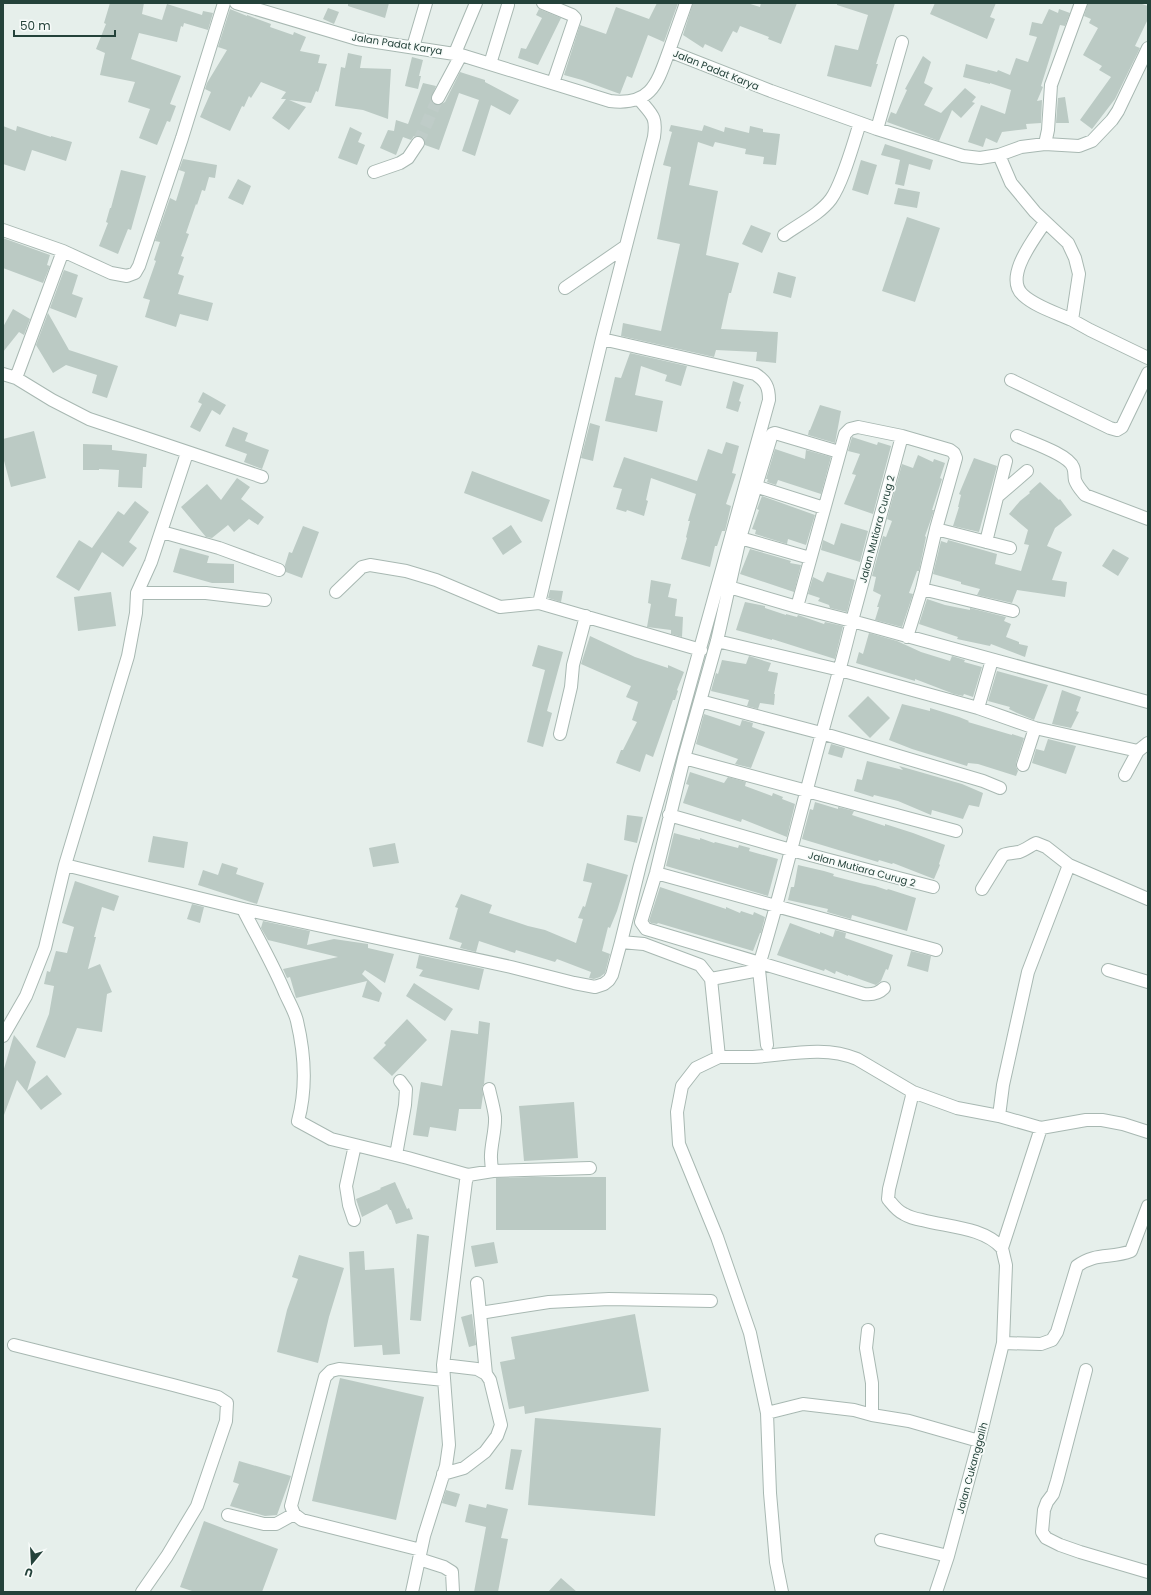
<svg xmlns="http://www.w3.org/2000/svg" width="1151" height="1595" viewBox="0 0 1151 1595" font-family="Poppins,sans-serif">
<rect width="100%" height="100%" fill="#e6efeb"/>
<path fill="#bbcac4" d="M110,3H144L142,14L162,20L167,4L202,15L203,11L213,13L208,30L184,23L183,27L181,26L177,42L139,33L131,59L181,76L170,104L176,106L170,122L167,121L157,145L139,138L150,109L128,102L135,82L100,75L105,53L96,49L106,24L104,23Z
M348,3H389L385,18L348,6Z
M657,3H678L664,42L648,35L632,78L627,76L620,94L582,80L564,75L580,25L606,34L616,7L649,19Z
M693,3H747L760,7L761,3H797L781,44L768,39L769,37L740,26L737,33L733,31L722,52L705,44L703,48L683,35Z
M837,3H895L876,64H878L871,87L827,76L835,45L858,50L868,15L837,5Z
M935,3H996L990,17L995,19L987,39L930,14Z
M1088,3H1139L1148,6V19L1135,46L1140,48L1115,99L1092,129L1080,120L1111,77L1099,70L1102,66L1083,55L1098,28L1089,23L1091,19L1084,16Z
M328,8L339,12L334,24L323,19Z
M230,9L247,16V15L271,24L270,27L293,35L294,32L306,37L300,51L320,55L318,63L327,64L318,92L316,91L311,103L289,100L306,107L289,130L272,118L286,99H281L286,92L261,82L251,98L249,96L244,107L242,106L230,131L200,117L211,92L205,89L207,83L227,50L218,47Z
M539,9L561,18L538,65L518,58L521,48L526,49L542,18L536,15Z
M1049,9L1058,13L1059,9L1070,13L1065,26L1060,25L1041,86L1043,87L1037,101L1042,100L1041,123L1026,124L1027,129L1002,132L997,143L986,138L983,147L968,142L981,105L1005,114L1011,90L990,83V84L963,77L966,64L997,72L998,70L1010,75L1016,58L1028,62L1037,37L1029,35L1032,22L1042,24Z
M348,53L362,56L360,68L391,69L388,119L363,110L335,106L341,67L345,68Z
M923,56L931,62L924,83L933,88L924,105L941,113L965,88L976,97L972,102L975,103L961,118L952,110L939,141L887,122L891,112L896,114L907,90L905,89Z
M412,57L423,60L419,76H421L418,89L405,86Z
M460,72L485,80V82L519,100L510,115L491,105L475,156L462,151L479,100L459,93L439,150L425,145V139L418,136H414L411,140L403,137L396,155L380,148L388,130L394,131L396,120L408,124L423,83L436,86L431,99L434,104L439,105L445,102Z
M1065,97L1069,123H1056L1058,98Z
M671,125L702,131L704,125L724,132L725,127L749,133L750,126L763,129V132L780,134L776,165L763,164L764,157L745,154L746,149L715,142L713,147L698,142L689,185L718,191L706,255L739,263L731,293H729L721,329L778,332L776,363L756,361L757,352L716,350L714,357L621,336L623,323L661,331L680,244L657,239L671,167L663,165L672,132L669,131Z
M3,126L16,131L17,126L51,137V136L72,142L66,161L32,150L25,171L3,164Z
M350,127L362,133L358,142L365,145L357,165L338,158Z
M885,144L933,160L930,170L909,164L904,186L895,184L900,160L881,155Z
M183,159L217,165L215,178L209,177L205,191L202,190L197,205L196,204L186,233L189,234L181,256L184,257L178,274L184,276L178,294L213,303L208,321L180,314L176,327L145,317L150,300L143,298L156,261L154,260L160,242L155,241L170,198L176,201L185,172L179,170Z
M861,160L877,165L868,195L852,190Z
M121,170L146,176L131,230L128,229L118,254L99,246L108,223L106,222L110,208H111Z
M238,179L251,186L243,205L228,198Z
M898,188L920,192L917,208L894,204Z
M907,217L940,228L915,302L882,291Z
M751,225L771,233L762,253L742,244Z
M3,238L50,255L47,265L50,266L43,283L3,268Z
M64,270L78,275L72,294L83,298L76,318L50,308Z
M778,272L796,277L791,298L773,293Z
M13,309L30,319L24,335L19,332L3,352V327Z
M48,313L69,350L118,366L107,398L92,393L97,375L66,365L53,373L36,345Z
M630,353L687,366L681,386L665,381L667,375L641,366L635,395L663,401L657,432L605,421L615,377L621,378Z
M733,381L744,385L739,401L741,402L738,412L726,408Z
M203,392L226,405L220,415L212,410L200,432L190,427L202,404L198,402Z
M820,405L841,411L835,443L808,435L809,430H810Z
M590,423L600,426L593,461L581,458Z
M233,427L248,433L245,441L269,450L262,469L244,462L247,454L225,446Z
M34,431L46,478L11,487L3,457V439Z
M852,437L877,445L878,442L891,446L873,514L844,504L856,475L852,474L860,454L848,451Z
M726,442L739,446L732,473L736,474L726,504L731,506L725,531H722L717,546H715L710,567L681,559L687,538L686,537L690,521H688L696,494L651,478L646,500L648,501L644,516L627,510L626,512L616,509L622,489L613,487L624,457L697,481L708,449L722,454Z
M83,444L112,445V450L147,454L146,467H143L142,488L118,487L119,470L99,469V470H83Z
M775,449L805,459L806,450L831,457L821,494L778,480L776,485L767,482L768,479H766Z
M918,455L933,462L934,459L945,463L940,478L942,479L932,510H934L930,522L925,536L926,537L919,571H917L909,593L913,594L902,627L875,620L879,607H877L881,595L873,591L876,577L872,576L883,536L886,537L892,521L887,519L902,464L913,468Z
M974,458L997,466L979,532L953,526L959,507H958L961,495L959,494Z
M472,471L550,500L542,522L464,493Z
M237,478L250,487L241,499L264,517L258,525L249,519L234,532L228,525L212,538L206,537L181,507L207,484L221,500Z
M1040,482L1059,500L1060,499L1072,515L1055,528L1047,546L1062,552L1052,580L1067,582L1065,597L1017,590L1012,603L977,595L980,589L961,584V582L933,574L941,541L947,543L948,540L997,554L995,564L1021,571L1029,545L1024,544L1028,530L1009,514L1020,501L1030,493L1029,492Z
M762,496L815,515L806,545L788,539L787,544L755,534L756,530L752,529L759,510L757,509Z
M135,501L149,512L129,542L137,548L123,567L102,552L79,591L56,577L79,540L92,548L118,511L124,515Z
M841,523L868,531L860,562L821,550L823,540L834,545Z
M511,525L522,542L503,555L492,538Z
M303,526L319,532L302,578L286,572L285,565L289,552L292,553Z
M180,548L209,556L207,563L234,564V583H212L173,572Z
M750,549L781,558L791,561L790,563L801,565L794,592L740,574Z
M1113,549L1129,558L1118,576L1102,566Z
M827,572L855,580L847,612L830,608L829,605L818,601L820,598L808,594L813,577L823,582Z
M651,580L671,584L668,597L677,599L675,616L683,617L682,637L671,634V630L647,627L651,604L648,603Z
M550,590L563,591L561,602L548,598Z
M111,592L116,626L78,631L74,597Z
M927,599L945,605L970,610V608L1006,617L1004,621L1011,624L1006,637L1019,642V644L1028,646L1025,657L991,644L990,646L957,639L958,637L919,624Z
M745,602L765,606V608L786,615V614L797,617L798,615L824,624L825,622L843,626L835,659L772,639V640L736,630Z
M869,633L897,641L921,652L950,661L952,656L965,660L964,662L982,667L973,697L964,694L963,696L954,694L915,679V681L856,663L859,652L863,654Z
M590,636L635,657L668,668V665L684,672L677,690L678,691L675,700H673L653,757L646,754L640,772L616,763L621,750H623L637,722L632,720L638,702L626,697L631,686L581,664Z
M538,645L563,652L547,711L552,713L543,747L527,742L545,670L532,666Z
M749,656L771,663L768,671L778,673L774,694H775L774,705L760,703L758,709L747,706L749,700L711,691L716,673L718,674L722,660L746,664Z
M997,671L1048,685L1034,720L1017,713L1009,709L1010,707L988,701Z
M1062,690L1081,697L1076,711L1079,712L1071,728L1052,724Z
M868,696L890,718L870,738L848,716Z
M902,704L930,711V708L959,717L969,721L968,722L1012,735V734L1024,738L1016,763V767L1018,771L1016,776L978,764L968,763L967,766L912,749L889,740Z
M704,714L740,726L742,720L753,723L752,727L765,732L751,768L735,764L738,759L696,744Z
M1048,739L1076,746L1066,774L1032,763L1036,749L1044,751Z
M831,744L845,748L842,758L828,754Z
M867,761L903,770L899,766L962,784L983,793L979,807L969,805L963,819L932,810L931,815L898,801L874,795L873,797L854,791L857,779L862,780Z
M690,772L724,783L728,777L746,782L745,786L772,796L773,793L783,797L782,799L795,804L787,837L742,819L741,822L683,803L689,785L686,784Z
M815,802L838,809V807L854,811L852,815L885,826V824L913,833L945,845L939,864L940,865L934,879L893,863L892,864L879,860L878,862L802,839L810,809L813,810Z
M627,815L643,817L637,843L624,840Z
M674,833L700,840V838L714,843L715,842L738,848L739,845L750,848L749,851L778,859L768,896L666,866Z
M153,836L188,842L184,868L148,862Z
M395,843L399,863L373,867L369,848Z
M222,863L238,868L236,874L264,883L257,904L198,885L203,870L218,875Z
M587,863L628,875L617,911L610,928L608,927L602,951L610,954L605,973L600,977L594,979L589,978L591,972L557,959L555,962L516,950L515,953L479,941L476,952L460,948L462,943L449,939L458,908L455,907L461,894L492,905L489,913L528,926L545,930L576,943L583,919L578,918L583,906L585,907L592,883L583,881Z
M798,865L824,871L834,874L833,876L864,884L875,886L887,890L888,889L916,898L907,931L852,915L851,919L827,912L828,909L788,900L791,887H794Z
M75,881L119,896L114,911L102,907L94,937H96L88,969L100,964L112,992L107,994L102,1032L77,1028L65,1058L36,1047L49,1014L54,986L44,984L47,971L50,972L56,951L67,953L74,927L62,923Z
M660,887L726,909V907L740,913L741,911L753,915L754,912L765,917L761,933H760L753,951L658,923L657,924L651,923L649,921Z
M192,904L204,907L200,923L187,919Z
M263,921L310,931L307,945L334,939L368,944V948L394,954L385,983L365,970L362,974L382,993L379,1002L362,997L367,981L296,998L290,977L287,978L283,969L338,957L268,940L261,928Z
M790,923L820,934V932L833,937L835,930L846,933L845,938L893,955L888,970L886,969L881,981L876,985L848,975V976L836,971L835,974L825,969L824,971L777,955Z
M911,951L931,956L928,972L907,966Z
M419,955L484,969L479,990L419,976L423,970L416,968Z
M414,983L453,1009L445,1021L406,996Z
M407,1019L427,1040L392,1076L373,1058L386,1045L384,1043Z
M479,1021L490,1023L484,1084L482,1087L483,1095L481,1109H459L456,1131L430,1127L428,1137L413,1135L421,1082L442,1086L451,1030L478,1034Z
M14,1035L36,1062L27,1091L47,1075L62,1094L41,1110L17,1080L4,1115H3V1072Z
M574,1102L578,1158L524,1161L519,1106Z
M532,1177H606V1230H496V1178Z
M395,1182L407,1209L409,1208L413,1219L396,1224L391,1210H390L387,1204L362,1217L356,1199L381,1189L380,1188Z
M417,1234L429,1236L421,1321L410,1320Z
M494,1242L498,1263L475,1267L471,1246Z
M364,1251L365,1270L394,1268L400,1354L383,1355L382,1345L354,1347L349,1252Z
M299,1255L344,1268L329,1317L318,1363L277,1352L287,1310L298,1279L292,1277Z
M472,1314L476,1345L469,1347L461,1317Z
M635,1314L649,1391L525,1414L524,1406L509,1409L500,1362L515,1359L511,1337Z
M340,1378L424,1397L396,1520L312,1501Z
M535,1418L661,1428L655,1516L528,1505Z
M511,1449L522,1450L513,1490L505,1489Z
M239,1461L291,1476L277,1515L265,1516L230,1506L239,1484L233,1482Z
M446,1490L460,1494L456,1507L442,1503Z
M469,1504L486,1508L487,1504L508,1509L501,1538L508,1539L498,1592H474L486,1527L465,1522Z
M204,1521L278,1549L262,1592H195L180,1587Z
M561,1578L577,1592H548Z"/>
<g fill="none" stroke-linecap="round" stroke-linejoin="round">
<path stroke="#bfccc8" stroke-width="12" stroke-dasharray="12 6" stroke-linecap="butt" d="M418,143L438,98"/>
<g stroke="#a8b8b2" stroke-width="14">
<path id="minor" d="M236,3L357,39L461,55L610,101C651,106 657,84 669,51L771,91L877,129L963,156L980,158L999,155L1021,147L1045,144L1079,146L1092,141L1112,120L1118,111L1148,48
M543,3L572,15L575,18L553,83
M413,47L426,3
M669,51L686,3
M455,53L476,3
M490,64L508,5
M438,98L461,55
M877,129L902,42
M1045,144L1048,130L1051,85L1081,3
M999,155L1011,183L1035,212L1068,243L1075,258L1079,274L1072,320L1090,330L1148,358
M374,172L400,163L408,158L418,143
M1045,222C1035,238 1003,277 1023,295C1036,307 1057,313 1072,320
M3,230L63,251L111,273L127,276L135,273L139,266L182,138L224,3
M784,235C799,224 820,214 831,199C843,182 853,144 860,123
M565,288L626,246
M602,339L755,374C766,381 769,387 769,400L640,865L621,942
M3,374L16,378L52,400L89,419L262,477
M16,378L63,251
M1011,380L1110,428L1117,430L1122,427L1148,373
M1017,436C1030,442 1068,454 1073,467C1075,471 1074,476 1075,480C1077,486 1081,490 1085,495L1148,519
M839,452L775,433L772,434L740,538L717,641L684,758L656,873L641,922L646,929L653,931L864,994C872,995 878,994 884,988
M755,486L824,508
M998,496L1027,471
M936,529L1010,548
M162,532L219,548L279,570
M740,538L810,558
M986,542L1006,461
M729,587L797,607L852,621L902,436
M922,589L1013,611
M336,592L362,567L370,565L406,571L436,580L500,607L539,603L701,650
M137,593H206L265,600
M539,603L602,339L654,137C657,116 652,115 639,99
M797,607L845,434L850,429L858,427L902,436L950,450L954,453L956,458L936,529L922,589L907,637
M717,641L840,670L978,708L1035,728L1138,751
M700,701L821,733L983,781L1000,788
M978,708L992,660
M560,734L571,687L573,665L586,616
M684,758L956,831
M1023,765L1035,728
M1125,775L1138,751L1148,743
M669,815L791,850L933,887
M65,865L243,909L511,967L574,983L595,987L604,984L609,980L612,975L621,942L644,944L700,965L711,979L719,1057L696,1068L682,1086L677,1112L679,1144L717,1237L750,1333L767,1413L770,1493L776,1562L782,1592
M656,873L936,950
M982,889L1003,855C1008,853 1013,853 1019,852C1025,850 1030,846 1036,843L1046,847L1069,865L1148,899
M243,909C257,937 273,964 285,993C289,1002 295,1012 297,1021C305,1055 307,1088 298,1121L331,1139L408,1158L468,1175
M1108,970L1148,982
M711,979L759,970
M3,1036L26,996L45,948L65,865L128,656L136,613L137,593L151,562L187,453
M767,1045L759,970L760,962C783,886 801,809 822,733C832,696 843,659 852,621L1148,702
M719,1057C730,1057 741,1057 753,1057C787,1055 824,1045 857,1059L913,1092L957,1108L999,1116L1041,1128L1086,1120H1102L1123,1124L1148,1132
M489,1089C491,1098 494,1108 495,1117C496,1134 487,1154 493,1171
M913,1092L889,1189L888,1199C893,1205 897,1211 904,1214C909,1217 916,1219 922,1220C948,1227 983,1227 1002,1248
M999,1116L1003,1085L1028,972L1069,865
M396,1155L405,1105L406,1089L400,1081
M354,1220L349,1205L346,1186L355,1145
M477,1283L480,1313
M868,1330L866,1348L872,1383V1415
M1003,1343L1041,1344L1052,1340L1057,1332L1077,1266C1096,1252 1111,1259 1131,1251L1148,1206
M14,1345L173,1385L218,1397L227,1403L226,1421L197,1506L167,1556L142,1592
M1086,1370L1057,1481L1053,1494L1047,1502L1044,1510L1042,1532L1046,1538L1060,1545L1080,1552L1148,1572
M486,1374L480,1313L549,1302L609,1299L711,1301
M767,1413L803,1404L854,1410L872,1415L909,1421L979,1441
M443,1474L464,1468L485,1452L497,1436L501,1425L490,1380L486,1374L477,1369L443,1365
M294,1514L291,1506L325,1377L331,1371L339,1369L444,1380
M228,1515L264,1524H276L294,1514L302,1520L421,1550
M881,1540L948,1556
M419,1559L444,1567L452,1572L453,1592
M412,1592L424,1536L446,1466L449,1445L443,1365L466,1181L468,1175L493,1171L590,1168
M936,1592L948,1556L979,1441L1003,1343L1006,1265L1002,1248L1041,1128"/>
</g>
<use href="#minor" stroke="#fff" stroke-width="12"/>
</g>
<g text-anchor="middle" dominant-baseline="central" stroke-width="3.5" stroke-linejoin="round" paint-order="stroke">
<g font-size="10" fill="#24423a" stroke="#f7fbf9">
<text transform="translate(397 44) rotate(9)">Jalan Padat Karya</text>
<text transform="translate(716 70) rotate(22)">Jalan Padat Karya</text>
<text transform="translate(877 529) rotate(-75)">Jalan Mutiara Curug 2</text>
<text transform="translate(862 869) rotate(15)">Jalan Mutiara Curug 2</text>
<text transform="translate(972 1468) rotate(-75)">Jalan Cukanggalih</text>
</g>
</g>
<rect width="1151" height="1595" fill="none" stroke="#24423a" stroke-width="8"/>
<g transform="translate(32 1563) rotate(198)" stroke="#f7fbf9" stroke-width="3" paint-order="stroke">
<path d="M0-3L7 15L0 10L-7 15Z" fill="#24423a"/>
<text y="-6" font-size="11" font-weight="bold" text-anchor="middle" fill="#24423a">U</text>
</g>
<path d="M14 30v6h101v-6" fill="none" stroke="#24423a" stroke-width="2"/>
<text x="20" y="30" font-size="12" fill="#24423a" stroke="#f7fbf9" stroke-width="3" paint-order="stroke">50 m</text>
</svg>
